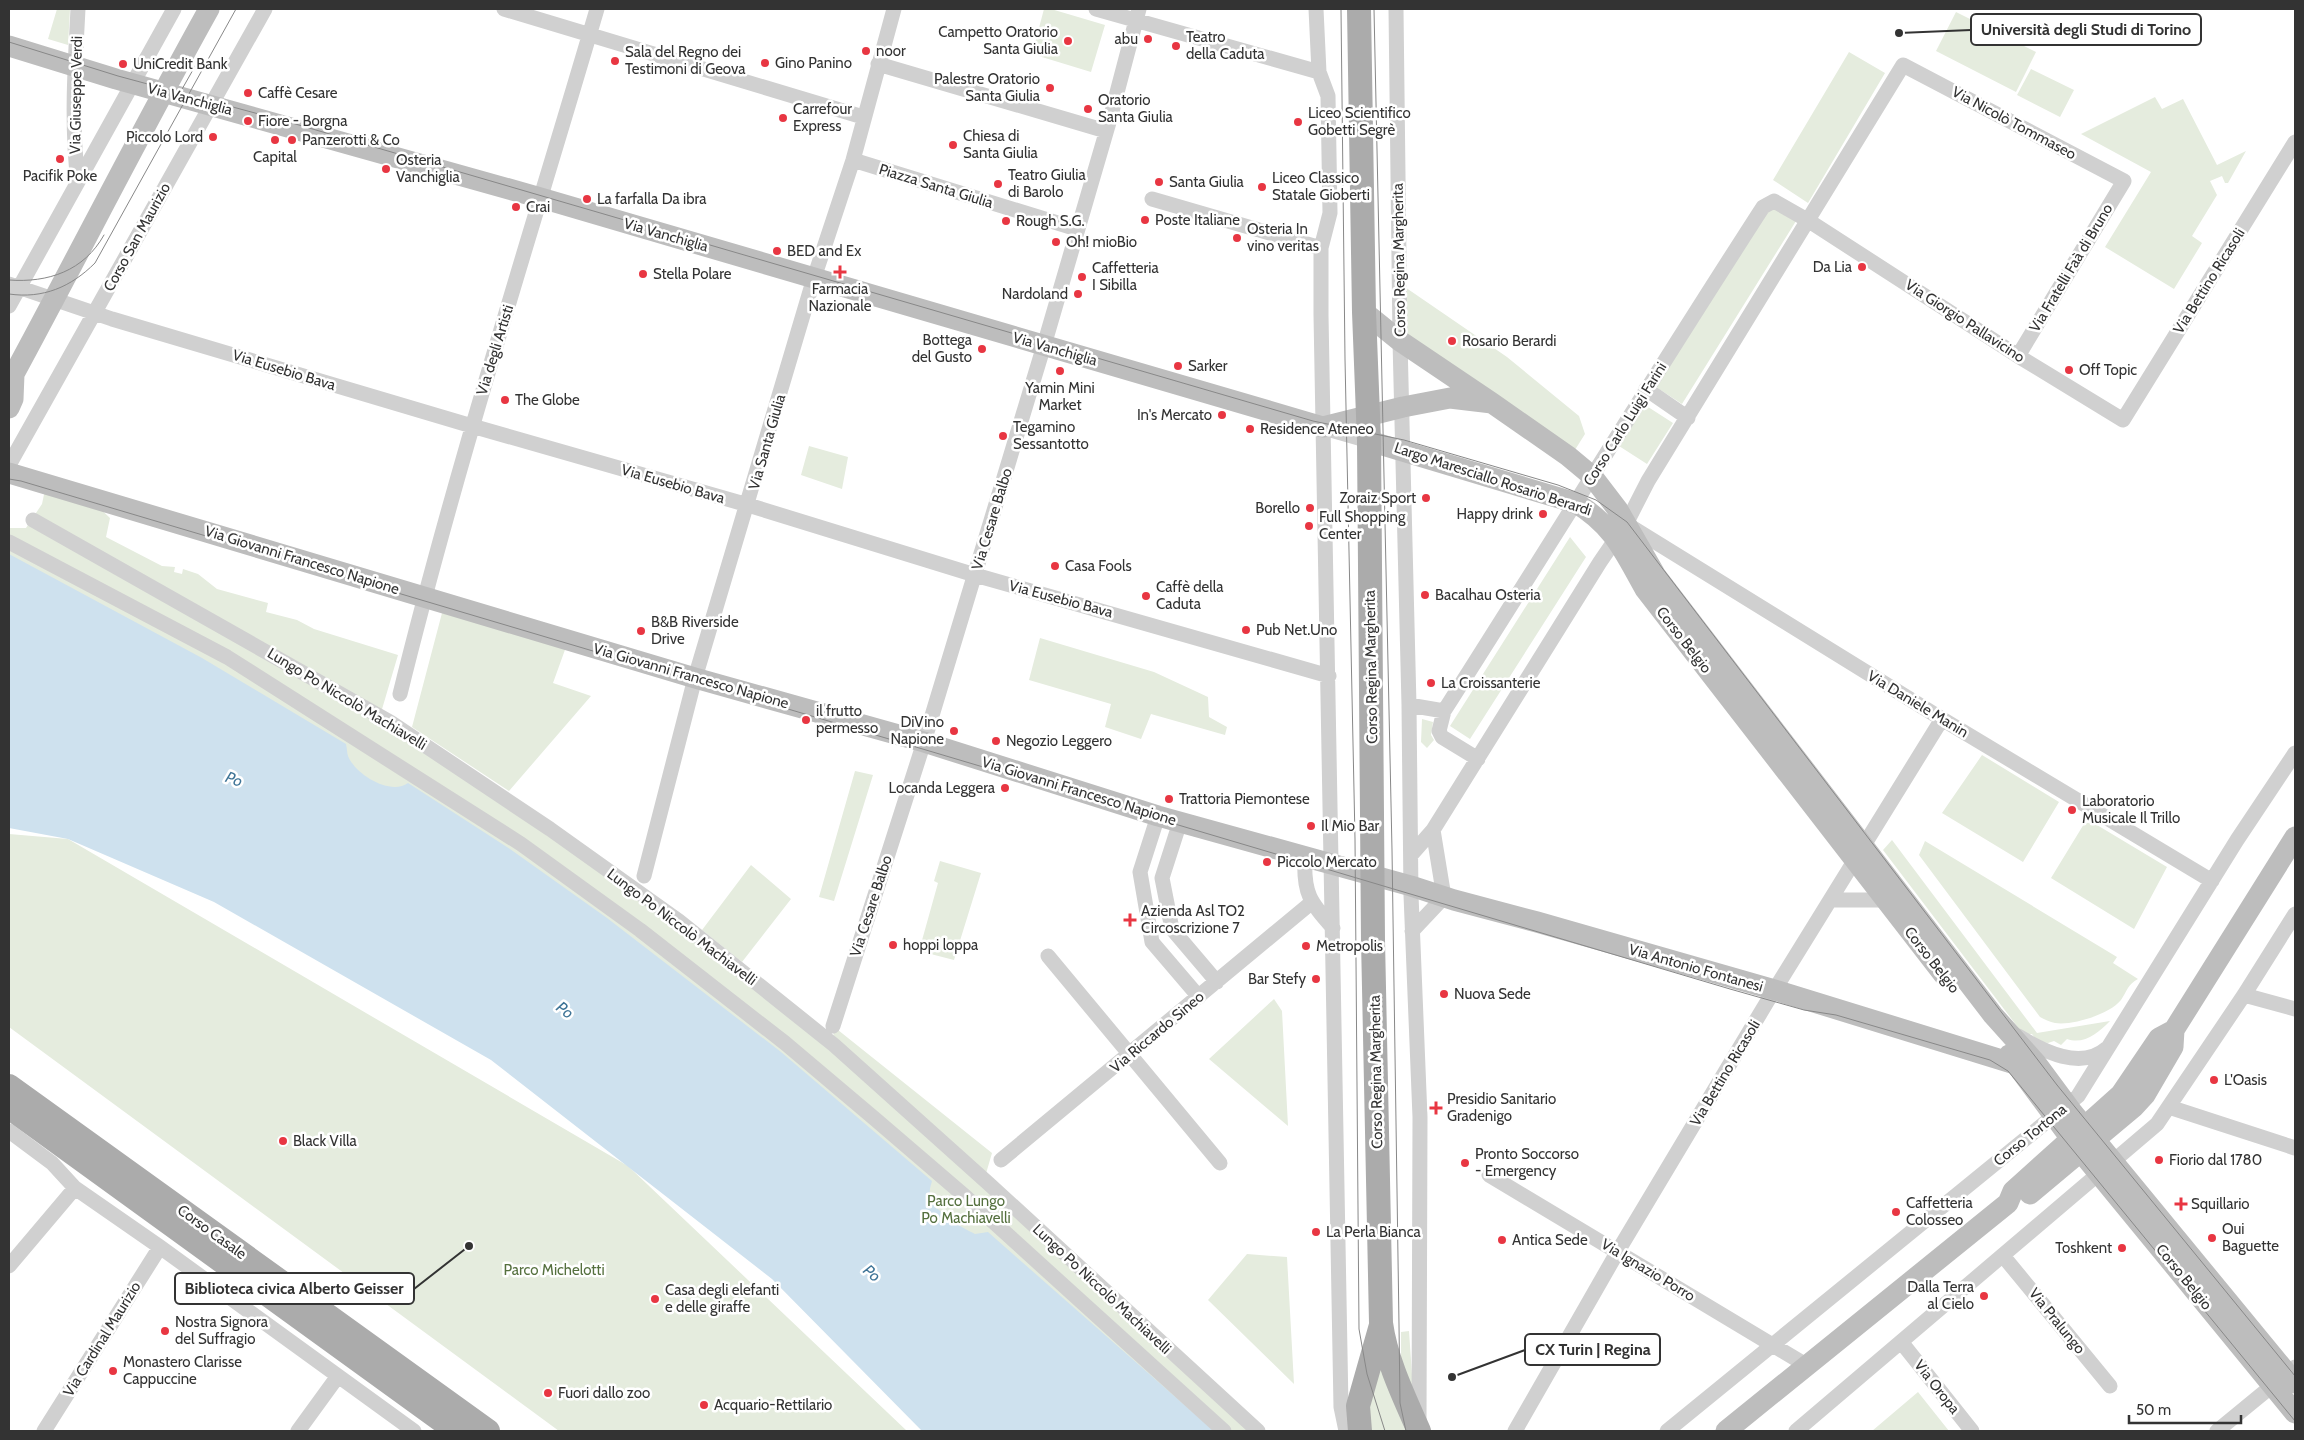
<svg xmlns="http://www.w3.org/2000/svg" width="2304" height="1440" viewBox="0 0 2304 1440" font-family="Cabin,sans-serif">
<rect width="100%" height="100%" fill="#fff"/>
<path fill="#e5ecde" d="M57,9H70L68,45L48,39Z
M1044,9H1051L1105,25L1091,72L1032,54Z
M1956,12L2036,52L2016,92L1936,51Z
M1849,52L1885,73L1808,203L1773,180Z
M2031,69L2074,90L2060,117L2017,95Z
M2155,97L2162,109L2183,99L2217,165L2246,151L2228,183H2225L2222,176L2210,181L2217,195L2192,236L2202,243L2174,289L2105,247L2151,172L2081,134Z
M1769,204L1796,221L1682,404L1656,387Z
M1399,283L1507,357L1579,416L1585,434L1573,453L1400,341Z
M1645,405L1673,423L1647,464L1619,446Z
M809,446L848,457L842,489L801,475Z
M46,485L88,497L110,518L106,537L162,566L175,567L174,572L182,574L183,569L198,574L217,589L268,603L266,612L297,620L314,629L398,655L380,716L550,829L830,1041L1260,1431H1187L9,571V528H26L42,504Z
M1570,537L1586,557L1470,739L1450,726Z
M442,613L566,647L553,683L591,696L509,791L412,727Z
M1040,638L1154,672L1208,697L1209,717L1227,727L1225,735L1151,714L1141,739L1105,727L1111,704L1029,680Z
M1422,719L1433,722L1431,735L1434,740L1427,748L1421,742Z
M1982,755L2059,802L2023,862L1942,813Z
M855,771L873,775L834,901L819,897Z
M2087,819L2167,867L2134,929L2051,878Z
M9,834L68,839L628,1166L907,1431H559L9,1027Z
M1892,840L2037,1033L2110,1021C2098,1033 2084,1045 2067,1039L2061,1045L2054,1041L2048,1043L2037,1041L2032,1034H2023L1883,850Z
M1925,841L2117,957L2113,963L2138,979C2128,984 2127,991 2121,1000C2110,1014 2072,1026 2055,1023C2050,1022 2044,1019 2040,1017L1919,855Z
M940,861L981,873L954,960L919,951L938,883L934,881Z
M751,865L791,899L742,962L702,930Z
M1274,999L1282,1011L1288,1126L1209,1059Z
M833,1026L992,1153L985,1177L834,1043Z
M1247,1254L1287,1257L1294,1384L1208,1300Z
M1409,1331L1414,1404L1401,1364V1332Z
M1382,1355L1411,1431H1370L1369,1405Z
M1918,1392L1949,1431H1872Z"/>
<path fill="#cee1ee" d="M9,554L202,658L346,744C347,748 347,753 348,756C355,774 390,796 408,783L510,849L607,918L781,1052L932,1181C931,1185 929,1190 930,1194C932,1211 961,1227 975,1234L988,1232L1214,1431H922L772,1279L491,1060L214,902L68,839L9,828Z"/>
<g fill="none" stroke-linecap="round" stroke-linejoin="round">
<path stroke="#d0d0d0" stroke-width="15" d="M504,9L863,117
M1096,9L1319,72
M1316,9L1319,72L1328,96L1330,213L1321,248V315L1341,1407L1346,1431
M1396,9L1400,341L1409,705L1411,895L1420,1117L1419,1422
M878,64L1106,131
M853,160L1077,229
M78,182C71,125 75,66 78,9
M1152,199L1321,248
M9,284L112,319L472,426L748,505L975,575L1329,676
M9,306L174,9
M1646,389L1688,418
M1324,428L1369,441
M9,465L265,9
M33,520L390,722L550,829L679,921L834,1045L989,1184L1258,1431
M1628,525L1942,719L2212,881
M9,542L227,657L521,844L640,930L785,1043L875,1119L967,1198L1224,1431
M400,694C457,463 530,237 597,9
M1409,705L1444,711
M1478,759L1442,737L1439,731L1444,711C1551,543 1655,374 1763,207L1774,201L1809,221L2018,356L2123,420L2295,142
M1158,816L1140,872L1152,942L1199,997
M1180,822L1162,878L1172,929L1217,982
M1411,855L1433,830L1600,562L1626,524L1648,481L1903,65L2124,181L2018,356
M1305,857C1303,893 1310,902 1333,928
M644,876L695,678L814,278L853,160L894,9
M1830,900H1886
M1412,931L1444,897L1433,830
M1048,956L1220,1163
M2244,995L2295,1009
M833,1026L924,742L1045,342L1110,119L1139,9
M2018,1036C2043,1051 2081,1071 2107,1048
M2169,1107L2295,1148
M9,1131L52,1163L75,1188L160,1247L414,1431
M1001,1160L1311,903
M1489,1175L1806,1365
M2004,1257L2110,1386
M9,1266L75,1188
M1902,1343L1972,1431
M44,1431L160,1247
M298,1431L338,1376
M1515,1431L1618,1251L1767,1002L1942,719
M1667,1431L2078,1096L2237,840L2295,753
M1796,1431L2157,1124L2244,995L2295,914
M2217,1431L2295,1367"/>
<path stroke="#bdbdbd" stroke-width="21" d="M9,46L116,79L541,198L1323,427L1403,407L1450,398L1492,403
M1364,312L1400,341L1492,403L1568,456L1592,476L1618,510L1656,576L1993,1015L2036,1063L2073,1113L2295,1383
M9,380L14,374C80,252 142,129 209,9
M9,408L13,399L14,374
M1369,441L1576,503C1614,526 1624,552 1645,589L1944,975
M9,473L695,678L924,742L1158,816L1411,886L1454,900L1537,922L1775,990L2018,1065
M2009,1055L2077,1147L2295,1413
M2030,1194L2134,1107L2145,1095L2173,1047L2174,1030L2295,837
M1726,1431L2008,1203L2013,1191L2121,1094L2159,1038L2174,1030"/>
<path stroke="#ababab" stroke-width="24" d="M1359,9L1364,312L1369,441L1373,940L1381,1323C1386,1360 1404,1397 1419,1431
M9,1086L488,1431
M9,1107L456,1431
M1360,1431L1358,1406L1381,1325"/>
<path stroke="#888" stroke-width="1" d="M1341,9L1345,359L1355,839L1359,1329L1367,1374L1385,1431
M1374,9L1392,850L1399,1325L1400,1403L1406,1431
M9,42L118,76L292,123L1313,421L1404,440L1558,485L1596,500L1627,522L2057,1085L2295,1376
M177,98L198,61
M9,280C48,283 84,271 104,235
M9,294C43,299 71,287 95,263L236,9
M9,479L21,481L1730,989L1804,1010L1836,1015L1990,1060L2008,1071L2295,1421"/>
</g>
<g fill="#e83642" stroke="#fff" stroke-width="2">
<circle cx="1148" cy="39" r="5"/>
<circle cx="1068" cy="41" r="5"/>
<circle cx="1176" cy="46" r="5"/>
<circle cx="866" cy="51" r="5"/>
<circle cx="615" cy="61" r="5"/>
<circle cx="765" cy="63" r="5"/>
<circle cx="123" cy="64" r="5"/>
<circle cx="1050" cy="88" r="5"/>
<circle cx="248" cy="93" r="5"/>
<circle cx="1088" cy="109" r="5"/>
<circle cx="783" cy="118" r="5"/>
<circle cx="248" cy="121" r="5"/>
<circle cx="1298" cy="122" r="5"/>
<circle cx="213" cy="137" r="5"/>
<circle cx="275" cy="140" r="5"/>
<circle cx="292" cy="140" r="5"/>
<circle cx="953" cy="145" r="5"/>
<circle cx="60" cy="159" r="5"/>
<circle cx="386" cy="169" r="5"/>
<circle cx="1159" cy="182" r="5"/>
<circle cx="998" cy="184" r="5"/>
<circle cx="1262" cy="187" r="5"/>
<circle cx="587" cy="199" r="5"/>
<circle cx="516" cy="207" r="5"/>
<circle cx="1145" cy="220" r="5"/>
<circle cx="1006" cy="221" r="5"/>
<circle cx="1237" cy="238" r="5"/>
<circle cx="1056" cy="242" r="5"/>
<circle cx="777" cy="251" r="5"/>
<circle cx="1862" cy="267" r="5"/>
<path d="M837.5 264.5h5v5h5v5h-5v5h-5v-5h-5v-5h5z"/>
<circle cx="643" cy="274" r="5"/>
<circle cx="1082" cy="277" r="5"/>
<circle cx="1078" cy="294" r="5"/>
<circle cx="1452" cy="341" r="5"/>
<circle cx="982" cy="349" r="5"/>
<circle cx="1178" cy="366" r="5"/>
<circle cx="2069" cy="370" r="5"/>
<circle cx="1060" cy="371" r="5"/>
<circle cx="505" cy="400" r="5"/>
<circle cx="1222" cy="415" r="5"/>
<circle cx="1250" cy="429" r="5"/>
<circle cx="1003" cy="436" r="5"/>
<circle cx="1426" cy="498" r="5"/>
<circle cx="1310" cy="508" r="5"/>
<circle cx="1543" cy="514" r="5"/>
<circle cx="1309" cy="526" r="5"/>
<circle cx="1055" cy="566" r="5"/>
<circle cx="1425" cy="595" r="5"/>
<circle cx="1146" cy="596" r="5"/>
<circle cx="1246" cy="630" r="5"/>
<circle cx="641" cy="631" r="5"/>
<circle cx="1431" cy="683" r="5"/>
<circle cx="806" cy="720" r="5"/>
<circle cx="954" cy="731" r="5"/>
<circle cx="996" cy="741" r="5"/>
<circle cx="1005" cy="788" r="5"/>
<circle cx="1169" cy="799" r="5"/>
<circle cx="2072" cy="810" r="5"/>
<circle cx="1311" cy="826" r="5"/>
<circle cx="1267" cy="862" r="5"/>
<path d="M1127.5 912.5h5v5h5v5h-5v5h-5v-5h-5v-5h5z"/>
<circle cx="893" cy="945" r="5"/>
<circle cx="1306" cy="946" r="5"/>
<circle cx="1316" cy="979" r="5"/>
<circle cx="1444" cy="994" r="5"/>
<circle cx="2214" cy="1080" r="5"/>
<path d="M1433.5 1100.5h5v5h5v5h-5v5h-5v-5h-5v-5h5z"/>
<circle cx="283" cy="1141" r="5"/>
<circle cx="2159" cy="1160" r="5"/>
<circle cx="1465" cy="1163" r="5"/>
<path d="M2178.5 1196.5h5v5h5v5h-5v5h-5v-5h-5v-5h5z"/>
<circle cx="1896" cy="1212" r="5"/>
<circle cx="1316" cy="1232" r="5"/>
<circle cx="2212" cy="1238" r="5"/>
<circle cx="1502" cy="1240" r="5"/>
<circle cx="2122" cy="1248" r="5"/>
<circle cx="1984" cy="1296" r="5"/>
<circle cx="655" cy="1299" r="5"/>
<circle cx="165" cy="1331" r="5"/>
<circle cx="113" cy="1371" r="5"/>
<circle cx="548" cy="1393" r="5"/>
<circle cx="704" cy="1405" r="5"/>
</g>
<g text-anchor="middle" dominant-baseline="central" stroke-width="5" stroke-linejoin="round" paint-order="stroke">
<g font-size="15" fill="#333" stroke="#fff" text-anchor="start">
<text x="1058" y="32" text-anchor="end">Campetto Oratorio<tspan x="1058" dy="17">Santa Giulia</tspan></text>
<text x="1186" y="37">Teatro<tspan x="1186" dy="17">della Caduta</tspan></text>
<text x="1138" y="39" text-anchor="end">abu</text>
<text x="876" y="51">noor</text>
<text x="625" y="52">Sala del Regno dei<tspan x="625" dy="17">Testimoni di Geova</tspan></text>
<text x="775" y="63">Gino Panino</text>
<text x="133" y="64">UniCredit Bank</text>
<text x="1040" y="79" text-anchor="end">Palestre Oratorio<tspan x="1040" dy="17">Santa Giulia</tspan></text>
<text x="258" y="93">Caffè Cesare</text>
<text x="1098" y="100">Oratorio<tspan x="1098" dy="17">Santa Giulia</tspan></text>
<text x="793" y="109">Carrefour<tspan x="793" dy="17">Express</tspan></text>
<text x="1308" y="113">Liceo Scientifico<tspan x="1308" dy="17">Gobetti Segrè</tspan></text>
<text x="258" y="121">Fiore - Borgna</text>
<text x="963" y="136">Chiesa di<tspan x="963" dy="17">Santa Giulia</tspan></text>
<text x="203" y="137" text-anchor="end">Piccolo Lord</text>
<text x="302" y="140">Panzerotti &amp; Co</text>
<text x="275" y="157" text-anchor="middle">Capital</text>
<text x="396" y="160">Osteria<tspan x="396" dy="17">Vanchiglia</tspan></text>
<text x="1008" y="175">Teatro Giulia<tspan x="1008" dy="17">di Barolo</tspan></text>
<text x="60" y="176" text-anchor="middle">Pacifik Poke</text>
<text x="1272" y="178">Liceo Classico<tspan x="1272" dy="17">Statale Gioberti</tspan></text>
<text x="1169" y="182">Santa Giulia</text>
<text x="597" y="199">La farfalla Da ibra</text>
<text x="526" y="207">Crai</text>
<text x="1155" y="220">Poste Italiane</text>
<text x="1016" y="221">Rough S.G.</text>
<text x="1247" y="229">Osteria In<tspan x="1247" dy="17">vino veritas</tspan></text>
<text x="1066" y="242">Oh! mioBio</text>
<text x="787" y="251">BED and Ex</text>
<text x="1852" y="267" text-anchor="end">Da Lia</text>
<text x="1092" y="268">Caffetteria<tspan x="1092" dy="17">I Sibilla</tspan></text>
<text x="653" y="274">Stella Polare</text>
<text x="840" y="289" text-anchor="middle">Farmacia<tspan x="840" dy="17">Nazionale</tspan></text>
<text x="1068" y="294" text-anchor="end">Nardoland</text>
<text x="972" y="340" text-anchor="end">Bottega<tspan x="972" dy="17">del Gusto</tspan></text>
<text x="1462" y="341">Rosario Berardi</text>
<text x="1188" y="366">Sarker</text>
<text x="2079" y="370">Off Topic</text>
<text x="1060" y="388" text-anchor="middle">Yamin Mini<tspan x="1060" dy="17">Market</tspan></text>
<text x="515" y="400">The Globe</text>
<text x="1212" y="415" text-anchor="end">In's Mercato</text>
<text x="1013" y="427">Tegamino<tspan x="1013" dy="17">Sessantotto</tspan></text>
<text x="1260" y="429">Residence Ateneo</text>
<text x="1416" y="498" text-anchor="end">Zoraiz Sport</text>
<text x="1300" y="508" text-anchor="end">Borello</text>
<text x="1533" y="514" text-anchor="end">Happy drink</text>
<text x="1319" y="517">Full Shopping<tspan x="1319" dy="17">Center</tspan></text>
<text x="1065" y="566">Casa Fools</text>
<text x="1156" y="587">Caffè della<tspan x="1156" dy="17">Caduta</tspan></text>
<text x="1435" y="595">Bacalhau Osteria</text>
<text x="651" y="622">B&amp;B Riverside<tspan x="651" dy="17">Drive</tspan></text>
<text x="1256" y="630">Pub Net.Uno</text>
<text x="1441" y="683">La Croissanterie</text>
<text x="816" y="711">il frutto<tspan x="816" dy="17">permesso</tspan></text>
<text x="944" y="722" text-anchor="end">DiVino<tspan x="944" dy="17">Napione</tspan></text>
<text x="1006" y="741">Negozio Leggero</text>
<text x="995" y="788" text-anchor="end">Locanda Leggera</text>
<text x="1179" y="799">Trattoria Piemontese</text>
<text x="2082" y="801">Laboratorio<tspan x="2082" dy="17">Musicale Il Trillo</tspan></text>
<text x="1321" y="826">Il Mio Bar</text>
<text x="1277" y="862">Piccolo Mercato</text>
<text x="1141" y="911">Azienda Asl TO2<tspan x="1141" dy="17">Circoscrizione 7</tspan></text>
<text x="903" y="945">hoppi loppa</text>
<text x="1316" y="946">Metropolis</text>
<text x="1306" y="979" text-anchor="end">Bar Stefy</text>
<text x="1454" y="994">Nuova Sede</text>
<text x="2224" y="1080">L'Oasis</text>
<text x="1447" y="1099">Presidio Sanitario<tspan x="1447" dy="17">Gradenigo</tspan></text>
<text x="293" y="1141">Black Villa</text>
<text x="1475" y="1154">Pronto Soccorso<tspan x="1475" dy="17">- Emergency</tspan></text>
<text x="2169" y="1160">Fiorio dal 1780</text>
<text x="1906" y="1203">Caffetteria<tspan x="1906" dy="17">Colosseo</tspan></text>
<text x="2191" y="1204">Squillario</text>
<text x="2222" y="1229">Oui<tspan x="2222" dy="17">Baguette</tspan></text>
<text x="1326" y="1232">La Perla Bianca</text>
<text x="1512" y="1240">Antica Sede</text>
<text x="2112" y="1248" text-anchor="end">Toshkent</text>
<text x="1974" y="1287" text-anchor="end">Dalla Terra<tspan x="1974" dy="17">al Cielo</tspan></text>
<text x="665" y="1290">Casa degli elefanti<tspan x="665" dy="17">e delle giraffe</tspan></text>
<text x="175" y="1322">Nostra Signora<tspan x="175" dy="17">del Suffragio</tspan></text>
<text x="123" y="1362">Monastero Clarisse<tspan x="123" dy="17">Cappuccine</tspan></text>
<text x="558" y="1393">Fuori dallo zoo</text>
<text x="714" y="1405">Acquario-Rettilario</text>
</g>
<g font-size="15" fill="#333" stroke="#fff">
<text transform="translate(76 95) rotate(-89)">Via Giuseppe Verdi</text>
<text transform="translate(190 99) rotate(15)">Via Vanchiglia</text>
<text transform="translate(2014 123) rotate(28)">Via Nicolò Tommaseo</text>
<text transform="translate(936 186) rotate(17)">Piazza Santa Giulia</text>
<text transform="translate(666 235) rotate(16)">Via Vanchiglia</text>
<text transform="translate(137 237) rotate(-61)">Corso San Maurizio</text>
<text transform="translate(1399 260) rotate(-91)">Corso Regina Margherita</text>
<text transform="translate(2071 268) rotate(-59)">Via Fratelli Faà di Bruno</text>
<text transform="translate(2209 281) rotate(-58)">Via Bettino Ricasoli</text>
<text transform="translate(1965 321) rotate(33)">Via Giorgio Pallavicino</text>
<text transform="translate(1055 349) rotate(16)">Via Vanchiglia</text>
<text transform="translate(495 350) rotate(-73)">Via degli Artisti</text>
<text transform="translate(284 370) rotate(17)">Via Eusebio Bava</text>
<text transform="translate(1625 424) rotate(-58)">Corso Carlo Luigi Farini</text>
<text transform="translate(767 442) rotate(-74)">Via Santa Giulia</text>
<text transform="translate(1493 479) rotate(18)">Largo Maresciallo Rosario Berardi</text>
<text transform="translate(673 484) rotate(16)">Via Eusebio Bava</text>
<text transform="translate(992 519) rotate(-73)">Via Cesare Balbo</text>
<text transform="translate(302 560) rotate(17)">Via Giovanni Francesco Napione</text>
<text transform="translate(1061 599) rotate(15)">Via Eusebio Bava</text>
<text transform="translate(1684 640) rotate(52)">Corso Belgio</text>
<text transform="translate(1371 667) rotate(-91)">Corso Regina Margherita</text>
<text transform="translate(691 676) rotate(16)">Via Giovanni Francesco Napione</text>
<text transform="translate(347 699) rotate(31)">Lungo Po Niccolò Machiavelli</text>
<text transform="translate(1918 704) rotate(31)">Via Daniele Manin</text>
<text transform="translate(1079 791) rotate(17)">Via Giovanni Francesco Napione</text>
<text transform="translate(871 906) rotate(-72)">Via Cesare Balbo</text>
<text transform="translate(682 927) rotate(37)">Lungo Po Niccolò Machiavelli</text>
<text transform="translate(1932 960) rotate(52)">Corso Belgio</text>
<text transform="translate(1696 968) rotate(16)">Via Antonio Fontanesi</text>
<text transform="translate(1157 1032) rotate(-40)">Via Riccardo Sineo</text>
<text transform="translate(1376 1072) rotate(-91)">Corso Regina Margherita</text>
<text transform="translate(1725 1073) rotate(-59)">Via Bettino Ricasoli</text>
<text transform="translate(2030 1135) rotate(-39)">Corso Tortona</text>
<text transform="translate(212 1232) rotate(36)">Corso Casale</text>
<text transform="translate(1648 1270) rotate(31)">Via Ignazio Porro</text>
<text transform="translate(2184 1277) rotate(51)">Corso Belgio</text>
<text transform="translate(1102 1289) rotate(43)">Lungo Po Niccolò Machiavelli</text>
<text transform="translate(2057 1321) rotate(51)">Via Pralungo</text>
<text transform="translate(102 1339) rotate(-58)">Via Cardinal Maurizio</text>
<text transform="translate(1937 1387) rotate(52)">Via Oropa</text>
</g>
<g font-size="15" fill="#55703e" stroke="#fff">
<text x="966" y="1201">Parco Lungo<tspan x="966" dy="17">Po Machiavelli</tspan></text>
<text x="554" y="1270">Parco Michelotti</text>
</g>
<g font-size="16" font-style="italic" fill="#3e7497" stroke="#fff">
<text transform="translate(234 779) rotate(21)">Po</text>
<text transform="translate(565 1010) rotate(37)">Po</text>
<text transform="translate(872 1273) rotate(41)">Po</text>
</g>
</g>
<path fill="none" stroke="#333" stroke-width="2" d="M1899 33L1971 30M469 1246L414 1289M1452 1377L1525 1350"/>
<g fill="#333" stroke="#fff" stroke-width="2">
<circle cx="1899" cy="33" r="5"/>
<circle cx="469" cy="1246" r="5"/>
<circle cx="1452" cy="1377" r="5"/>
</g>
<g fill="#fff" stroke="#333" stroke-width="2">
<rect x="1971" y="14" width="230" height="31" rx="5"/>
<rect x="175" y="1273" width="239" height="31" rx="5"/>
<rect x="1525" y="1334" width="135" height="31" rx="5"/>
</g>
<g font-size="16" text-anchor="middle" font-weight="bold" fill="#333">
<text x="2086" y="35">Università degli Studi di Torino</text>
<text x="294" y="1294">Biblioteca civica Alberto Geisser</text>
<text x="1593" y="1355">CX Turin | Regina</text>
</g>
<rect width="2304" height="1440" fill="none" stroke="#333333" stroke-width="20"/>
<path d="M2129 1415v8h112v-8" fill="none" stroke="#333333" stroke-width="2.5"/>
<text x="2136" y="1415" font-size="15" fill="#333333" stroke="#ffffff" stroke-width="4" paint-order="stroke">50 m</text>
</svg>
